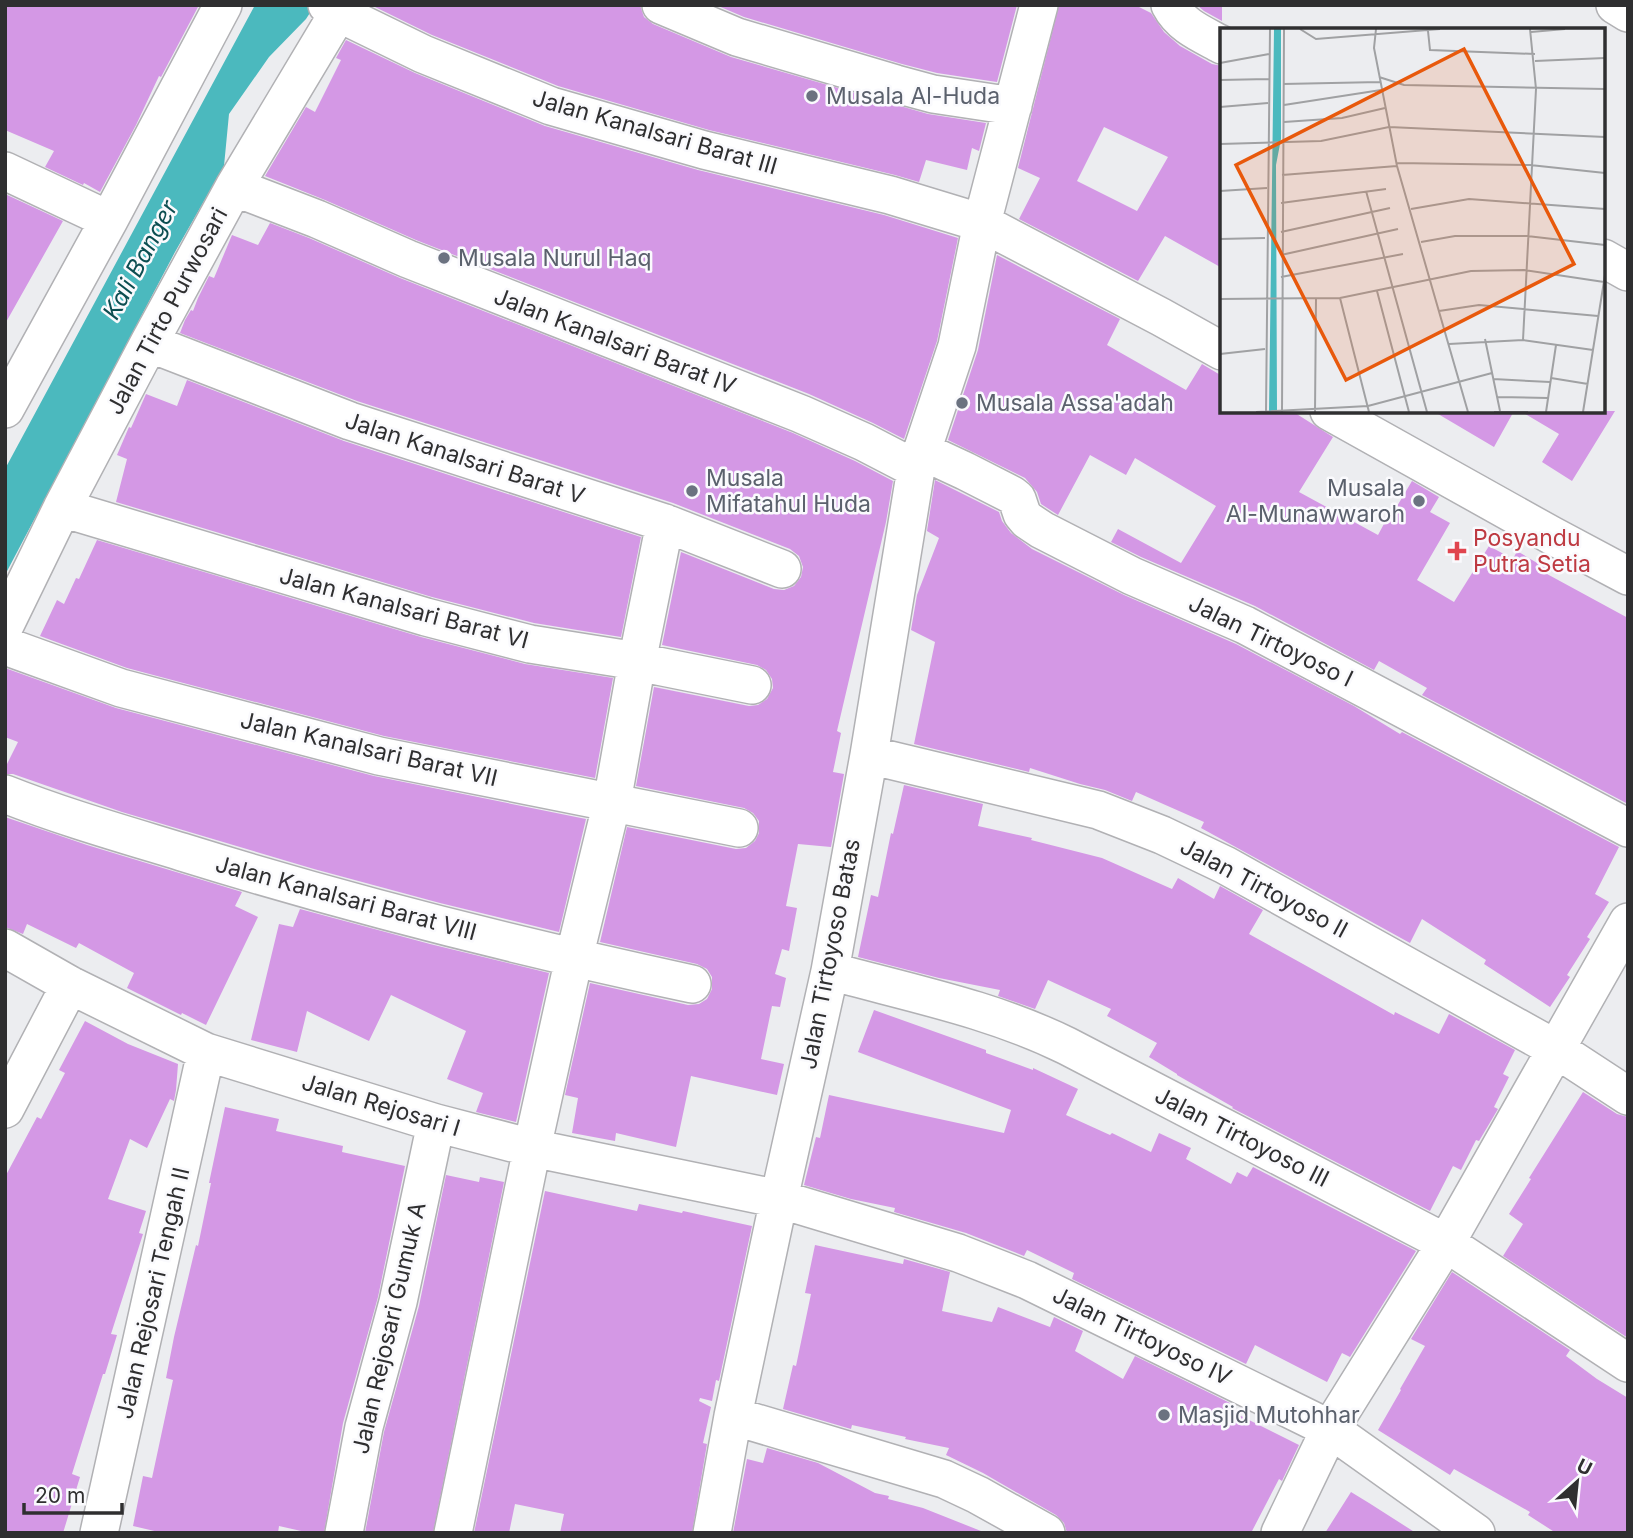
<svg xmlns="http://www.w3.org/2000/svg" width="1633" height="1538" viewBox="0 0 1633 1538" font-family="Inter,sans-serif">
<rect width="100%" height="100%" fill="#ecedf0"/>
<path fill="#4bb9be" d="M255,5H315L306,19L269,57L229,114L224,166L175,252L5,575V469Z"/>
<path fill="#d498e5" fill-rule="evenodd" d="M5,5H199L161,77L159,76L136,125L100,192L84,183L83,185L45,167L54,151L5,130Z
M371,5H640L644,17L653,24L731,57L928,114L986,123L979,151L972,148L967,170L926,160L919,182L895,175L709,130L558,86L432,35Z
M716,5H1017L997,82L937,73L902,64L744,17Z
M1059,5H1135L1151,13L1164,32L1180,46L1212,64L1222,66V268L1165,236L1138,281L1019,219L1040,178L1018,168ZM1104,127L1168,157L1137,211L1077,181Z
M1197,5H1222V21L1204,11Z
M346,40L415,73L545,126L698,170L884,215L958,238L937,341L904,439L873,423L809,394L416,240L325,200L265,176L306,107L315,112L341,60L336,58Z
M5,194L63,221L5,324Z
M270,223L309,238L400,278L793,433L855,461L893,481L886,522L837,731L841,733L833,772L844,774L831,847L798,844L786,906L797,908L789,951L782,949L775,974L786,978L780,1007L772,1006L761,1059L784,1064L777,1095L691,1076L676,1147L616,1133L615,1141L572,1133L578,1098L565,1095L590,983L688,1005L699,1004L707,999L712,989V977L707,969L697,964L600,942L627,827L736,849L746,848L755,841L759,833V821L753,813L744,808L636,786L654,687L749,706L758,705L767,699L773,688L772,679L766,670L757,665L662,645L681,552L774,589L784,590L794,586L801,577L803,567L799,556L790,549L673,503L357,401L180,333L185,320L191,310L193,311L198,298L209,276L214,278L232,235L258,245Z
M997,255L1120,319L1107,345L1186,390L1202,364L1222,376V411H1292L1333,437L1299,492L1378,535L1385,522L1387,523L1412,481L1439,497L1430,512L1450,523L1417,580L1454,602L1489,546L1513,559L1517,551L1549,570L1547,574L1628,618V804L1422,695L1427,688L1379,661L1374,670L1255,606L1141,557L1111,542L1118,529L1181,563L1216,506L1135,458L1126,475L1090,455L1058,515L1041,504L1037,492L1025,478L948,440L978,350Z
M187,380L344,441L641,537L621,637L534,623L432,597L116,502L127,459L117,455L129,427L131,428L146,394L177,406Z
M1433,411H1514L1494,447Z
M1520,411H1615L1572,481L1542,462L1559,434Z
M935,480L999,512L1002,521L1011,533L1032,549L1124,595L1236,644L1354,706L1400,734L1402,732L1619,847L1595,894L1609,902L1587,937L1590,939L1567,975L1570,977L1550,1007L1484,964L1486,960L1422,919L1410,943L1201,828L1204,822L1136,792L1132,801L1105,790L1080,784L1030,768L1029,772L914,744L935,642L911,630L917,595L939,538L927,531Z
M97,540L421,637L525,664L613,678L595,778L384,736L127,668L40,636L57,600L64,604L76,578L79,579Z
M5,668L116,708L374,776L586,819L559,932L440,903L314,869L122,812L13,774H5V768L18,742L5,737Z
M904,785L983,804L978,826L1032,838L1031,840L1102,858L1172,889L1178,878L1214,899L1220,886L1263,910L1249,934L1303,964L1394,1015L1395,1012L1439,1034L1449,1014L1515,1050L1503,1074L1509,1077L1494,1107L1498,1109L1479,1141L1476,1140L1461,1170L1453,1166L1430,1211L1232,1108L1233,1107L1177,1075V1074L1149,1057L1157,1043L1107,1016L1111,1009L1048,980L1035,1009L998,996L1000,990L939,978L858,957L871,895L878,897L891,833L893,834Z
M5,817L87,845L242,892L235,906L258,917L206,1025L182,1013L181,1015L127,988L134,973L79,943L76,948L27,924L23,934L5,927Z
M300,909L430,944L549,973L516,1122L476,1112L483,1093L447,1079L466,1031L391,995L369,1041L307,1011L297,1052L251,1040L279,924L293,927Z
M874,1010L986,1050V1053L1033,1070V1068L1078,1089L1066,1115L1110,1135L1112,1133L1151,1152L1159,1133L1191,1148L1186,1159L1231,1184L1237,1172L1247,1177L1253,1167L1416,1251L1350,1357L1342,1353L1327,1382L1255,1345L1246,1364L1072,1279L1074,1273L1027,1250L1024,1256L966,1233L894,1212L895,1208L851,1199L804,1185L816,1137L820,1138L829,1095L1004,1133L1011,1110L858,1052Z
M85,1021L128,1044L178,1064L176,1090L174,1101L170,1099L147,1148L130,1139L108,1199L146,1211L139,1233L143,1234L111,1334L117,1335L105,1374H103L72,1474L80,1477L63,1533H5V1177L37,1117L41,1119L65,1073L59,1070Z
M1583,1092L1617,1114L1628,1117V1338L1503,1256L1523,1224L1509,1214L1531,1179L1529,1178Z
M225,1107L279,1119L276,1131L343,1146L342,1152L405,1166L378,1297L343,1423L324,1533H310L279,1526L278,1533H163L133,1526L143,1476L152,1478L173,1380L166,1378L174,1337L196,1245L198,1246L211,1183H209Z
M446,1175L479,1182L480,1177L504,1182L433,1533H365L384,1432L419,1306Z
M545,1191L637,1211L639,1204L682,1213L683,1211L752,1226L719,1381L716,1380L712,1401L700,1398L699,1401L711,1407L703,1443L707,1444L692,1533H560L564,1514L515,1504L509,1533H474Z
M815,1245L903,1264L904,1259L950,1272L942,1311L992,1322L998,1307L1050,1327L1054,1317L1083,1331L1075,1351L1123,1379L1135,1356L1230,1403L1227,1409L1299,1445L1282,1481L1279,1479L1251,1533H1067L1064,1523L1056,1515L983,1473L946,1455L949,1448L905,1439L906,1437L852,1425L851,1429L783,1409L793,1365L796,1366L811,1294L805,1293Z
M1452,1272L1570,1350L1566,1356L1597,1379L1628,1398V1533H1556L1528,1515L1530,1512L1454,1469L1450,1475L1378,1430L1401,1390L1400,1389L1425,1346L1411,1339Z
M767,1448L818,1463L875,1493L889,1496L888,1499L923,1508L981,1531V1533H733L747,1459L763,1463Z
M1351,1492L1369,1503L1416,1533H1325Z"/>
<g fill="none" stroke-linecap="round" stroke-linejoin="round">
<g stroke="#b1b1b4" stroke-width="40">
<path id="minor" d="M327,5L339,13L423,54L551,106L704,150L890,195L982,223L1161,317L1222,351
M661,5L737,37L896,84L933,94L1013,106
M1170,5C1181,26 1202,34 1222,45
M1615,5L1628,13
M5,171L109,220
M234,187L317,219L408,259L801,414L864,442L916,469
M1603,258L1628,272
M149,343L350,421L665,523L782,569
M5,409L109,220L223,5
M1329,411L1551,535L1628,576
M922,451L965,471L1012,495L1017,499L1022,514L1027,520L1042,530L1132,576L1245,625L1628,828
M62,508L426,617L530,644L618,658L752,685
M5,625L62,508L149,343L234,187L343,5
M5,646L121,688L379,756L739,828
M869,755L1098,810L1162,835L1225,865L1556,1049L1628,1096
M5,794C63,817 123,834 182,852C349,904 520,947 692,984
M5,948L70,985L206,1052L436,1123L532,1148L779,1199L958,1253L1027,1280L1330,1429L1476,1533
M830,971C910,993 992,1009 1067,1046L1446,1243L1628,1363
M5,1109L70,985
M733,1416L944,1479L978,1495L1046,1533
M99,1533L206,1052
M344,1533L364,1427L398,1302L436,1123
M453,1533L532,1148L574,958L612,802L637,662L665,523
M712,1533L733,1416L779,1199L830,971L869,755L916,469L957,346L982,223L1039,5
M1280,1533L1330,1429L1446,1243L1628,922"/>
</g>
<use href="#minor" stroke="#fff" stroke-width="37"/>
</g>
<g fill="#6b7280" stroke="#fafafd" stroke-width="2.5">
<circle cx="812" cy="96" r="7"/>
<circle cx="444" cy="258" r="7"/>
<circle cx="962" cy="403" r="7"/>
<circle cx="692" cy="491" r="7"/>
<circle cx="1419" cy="501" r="7"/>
<circle cx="1164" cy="1415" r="7"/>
</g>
<path fill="#e0444e" stroke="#fafafd" stroke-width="2.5" d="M1453.5 540.5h7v7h7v7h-7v7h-7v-7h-7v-7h7z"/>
<g text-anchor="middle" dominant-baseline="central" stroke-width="5" stroke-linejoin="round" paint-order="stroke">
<g font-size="23" fill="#5b616d" stroke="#fafafd" text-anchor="start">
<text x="826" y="96">Musala Al-Huda</text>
<text x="458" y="258">Musala Nurul Haq</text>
<text x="976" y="403">Musala Assa'adah</text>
<text x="706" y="478">Musala<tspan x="706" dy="26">Mifatahul Huda</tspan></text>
<text x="1405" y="488" text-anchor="end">Musala<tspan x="1405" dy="26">Al-Munawwaroh</tspan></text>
<text x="1178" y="1415">Masjid Mutohhar</text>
</g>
<g font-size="23" fill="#2f2f30" stroke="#fafafd">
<text transform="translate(655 132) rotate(16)">Jalan Kanalsari Barat III</text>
<text transform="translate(167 311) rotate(-62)">Jalan Tirto Purwosari</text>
<text transform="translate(615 341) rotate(21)">Jalan Kanalsari Barat IV</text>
<text transform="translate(465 458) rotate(18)">Jalan Kanalsari Barat V</text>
<text transform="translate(404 608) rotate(15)">Jalan Kanalsari Barat VI</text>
<text transform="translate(1271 641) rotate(26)">Jalan Tirtoyoso I</text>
<text transform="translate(369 749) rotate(13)">Jalan Kanalsari Barat VII</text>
<text transform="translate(1264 888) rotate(28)">Jalan Tirtoyoso II</text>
<text transform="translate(346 898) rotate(15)">Jalan Kanalsari Barat VIII</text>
<text transform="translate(830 954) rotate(-79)">Jalan Tirtoyoso Batas</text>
<text transform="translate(381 1105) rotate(17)">Jalan Rejosari I</text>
<text transform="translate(1242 1137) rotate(27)">Jalan Tirtoyoso III</text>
<text transform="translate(153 1293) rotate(-77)">Jalan Rejosari Tengah II</text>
<text transform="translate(389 1328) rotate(-77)">Jalan Rejosari Gumuk A</text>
<text transform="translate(1142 1336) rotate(26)">Jalan Tirtoyoso IV</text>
</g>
<g font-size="23" fill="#be3a42" stroke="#fafafd" text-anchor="start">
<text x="1473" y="538">Posyandu<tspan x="1473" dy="26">Putra Setia</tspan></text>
</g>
<g font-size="24" font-style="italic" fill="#0c4e51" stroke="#fafafd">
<text transform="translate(140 260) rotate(-62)">Kali Banger</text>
</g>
</g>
<g transform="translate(1220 28)">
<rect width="385" height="385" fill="#ecedf0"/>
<path d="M54,1H61V111L56,137L57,384H49Z" fill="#4bb9be"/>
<path fill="none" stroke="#a0a1a3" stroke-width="2" d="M80,1L96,11L220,1M156,1L154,20L177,138L248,384M208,3L210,22L315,26M311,4L345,1M315,33L385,30M0,35L49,26M159,49L184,57L385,61M0,52L49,51M63,56L160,54M64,77L161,62M0,79L48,75M64,94L122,90L165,80M0,116L101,113L169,99L385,109M177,135L310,137L385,145M62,147L177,138M0,163L47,160M146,163L207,384M61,175L166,161M191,181L249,171L385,181M61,204L170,180M0,211L45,210M201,214L235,208H307L385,217M61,227L178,201M61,249L183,226M157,263L189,384M120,270L149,384M0,271L120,270L251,243L304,242L384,254M219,283L259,277L378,288M265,311L280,383M303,312L316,61L310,1M229,316L303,312L373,322M0,326L45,321M331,350L368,356M273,351L330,354M277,369L328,370M36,384L148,378L272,345M46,384L50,1M62,384L64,1M95,384L96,270M274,384H308M326,384L336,317M363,384L385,247"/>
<path fill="#e8590c" fill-opacity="0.15" stroke="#e8590c" stroke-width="3.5" d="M244,21L354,236L126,352L16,137Z"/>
<rect width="385" height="385" fill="none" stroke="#2f2f30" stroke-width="3.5"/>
</g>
<rect width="1633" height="1538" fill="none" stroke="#2f2f30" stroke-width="14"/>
<g transform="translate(1577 1482) rotate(27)" stroke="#fafafd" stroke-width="5" paint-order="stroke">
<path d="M0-5L12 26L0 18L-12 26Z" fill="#2f2f30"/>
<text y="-10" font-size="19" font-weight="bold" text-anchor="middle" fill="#2f2f30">U</text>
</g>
<path d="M24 1503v10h98v-10" fill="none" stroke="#2f2f30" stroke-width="3.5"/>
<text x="35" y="1503" font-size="21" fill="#2f2f30" stroke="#fafafd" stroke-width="5" paint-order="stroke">20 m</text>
</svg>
